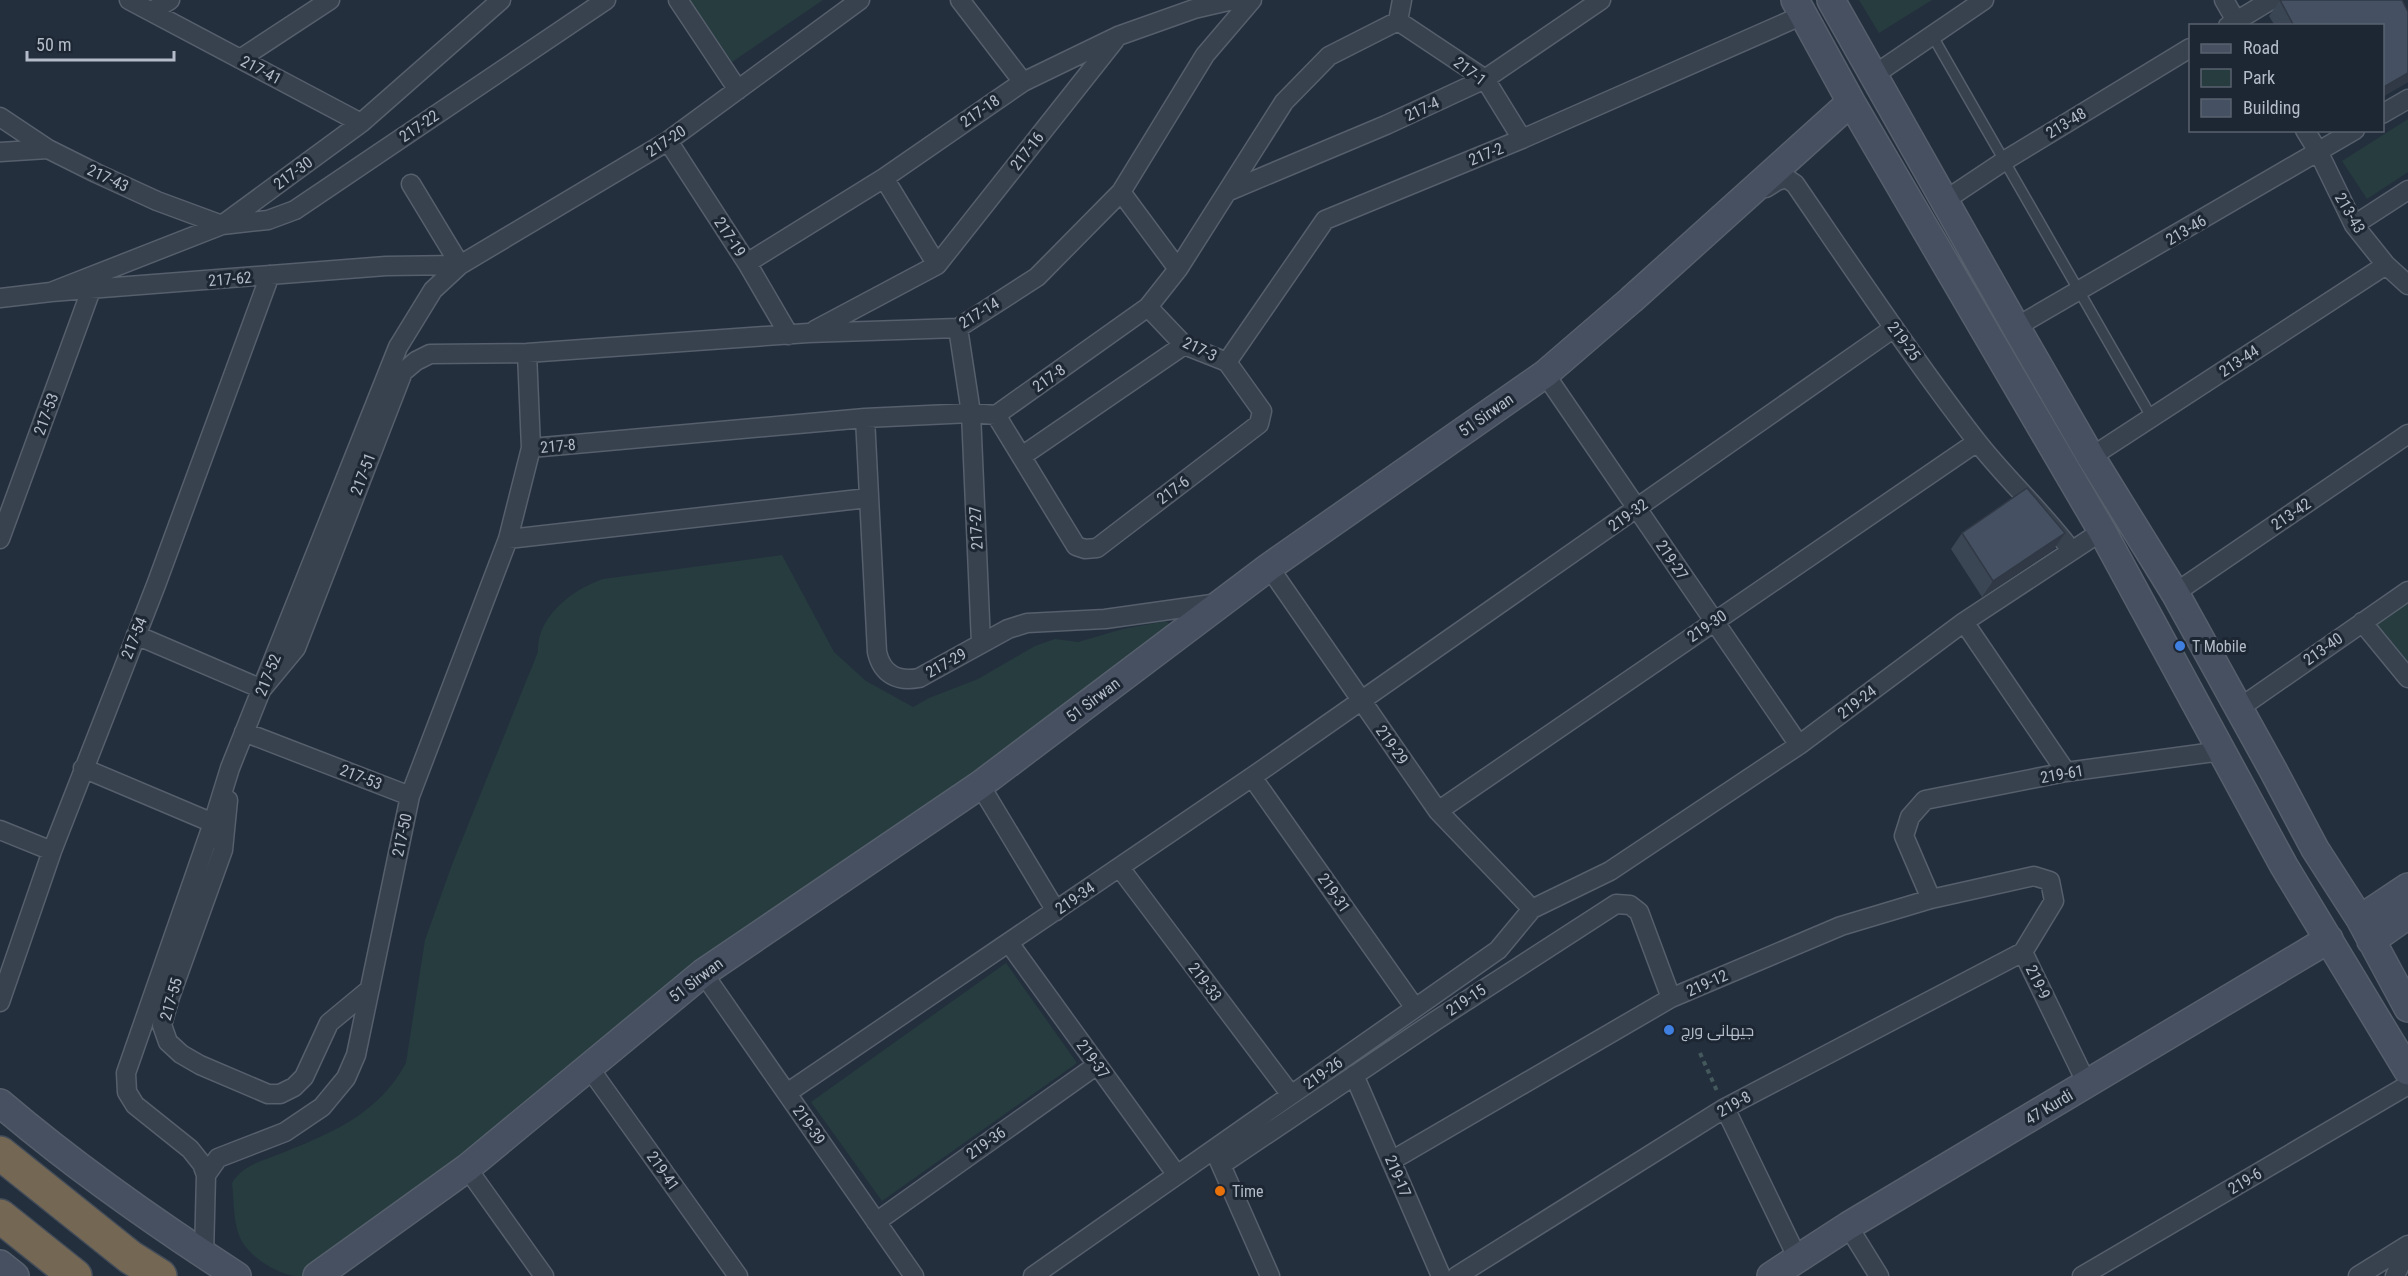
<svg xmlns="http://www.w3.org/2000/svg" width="2408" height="1276" viewBox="0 0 2408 1276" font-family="'Roboto Condensed',Cairo,sans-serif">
<rect width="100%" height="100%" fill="#242f3e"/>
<path fill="#263c3f" d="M690,0H823L732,62Z
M1859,0H1932L1879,33Z
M2408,119V172L2367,199L2342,161Z
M782,555L834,652L866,681L913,707L929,698L978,679L1035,646L1055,639L1078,642L1123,629L1166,621L1179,631L1078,712L314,1276C308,1276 301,1276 295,1276C276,1274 245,1254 239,1235C233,1219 234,1199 232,1183C244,1164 263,1161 282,1153C334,1132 378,1114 406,1063L425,940L453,862L538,652C536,617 573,589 603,579Z
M2408,604V666L2371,622Z
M1006,963L1077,1063L882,1201L811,1102Z"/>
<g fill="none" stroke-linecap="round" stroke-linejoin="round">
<g stroke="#565f6c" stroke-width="12">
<path id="lane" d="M1932,35L2152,418"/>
</g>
<g stroke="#565f6c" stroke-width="21">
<path id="street" d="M129,0L361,123
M678,0L738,90
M960,0L1023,82
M2224,0L2239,26
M152,11L170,0
M1398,21L1485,79L1522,139
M2228,26L2271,0
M240,59L330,0
M1874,75L1984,0
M2382,114L2408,99
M0,117L48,149L96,173L157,201L222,225L268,220L295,210L606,0
M2305,130L2319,153L2354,225L2386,265L2408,285
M668,141L747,263L789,335
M0,152L48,149
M884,178L937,265
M411,184L460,265
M1766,188L1777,181L1786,178L1795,184C1854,270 1912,357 1975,439C2005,478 2042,511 2071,550
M1229,191L1386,125L1485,79L1601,0
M1121,192L1178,269
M1944,201L2004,161L2190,48
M2354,225L2408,190
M747,263L884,178L1023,82L1118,36L1194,9L1233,0
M51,292L222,225L361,123L501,0
M0,298L51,292L386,266L460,265
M2016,327L2355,130
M958,328L971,413L981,643
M815,330L937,265L1115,40
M1227,362L1325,220L1522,139L1803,15
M1545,374L1799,745
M996,415L1076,546L1085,549L1097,548L1259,424L1262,411L1227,362L1184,345L1148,307
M865,418L877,652C882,674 897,682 919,678L1008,629L1027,623L1105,619L1219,603
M531,448L865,418L971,413L996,415L1148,307L1178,269L1284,102L1329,56L1398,21L1402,0
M1022,456L1184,345
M2091,457L2386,265
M0,539L91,290
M508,539L868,498
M1269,567L1438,811L1532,909
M2175,593L2408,434
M1964,622L2066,772
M2362,622L2408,678
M136,635L262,689L296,648L403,372L416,361L430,354L527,353L808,333L958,328L1037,277L1121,192L1205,55L1252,0
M2238,709L2408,591
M244,732L410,796
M83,768L213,823
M1252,777L1415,1008
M980,785L1056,911
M228,800L223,850L170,997L162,1025L168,1042L181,1054L200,1065L268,1094H280L294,1087L304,1077L329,1023L370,989
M1438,811L1977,442
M0,830L52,851
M1120,868L1291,1095
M1931,899L1904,836L1910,817L1925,800L2066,772L2222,751
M1009,943L1177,1175
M703,973L914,1276
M0,1002L52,851L156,585L270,275
M588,1066L738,1276
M1354,1075L1441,1276
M787,1093L1252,777L1894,328
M1725,1108L1798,1259
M1217,1156L1270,1276
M1391,1161L1671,998L1841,926L1931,899L2034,876L2050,881L2054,901L2023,952L2087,1084
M1221,1165L1435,1021L1616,904L1630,905L1639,912L1671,998
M467,1168L544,1276
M206,1175L202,1164L190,1149L135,1105L127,1092L126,1073L213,823L230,768L398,347L433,290L460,265L668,141L860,0
M876,1222L1097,1065
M1848,1226L1879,1276
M204,1255L206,1175L218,1158L285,1132L322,1107L346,1078L356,1055L410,796L508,539L531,448L527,353
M1033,1276L1498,950L1532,909L1610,871L1799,745L1964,622L2102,531
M1457,1276L1725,1108L2023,952
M2082,1276L2408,1085
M2358,1276L2408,1245
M2395,1276L2408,1248"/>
</g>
<g stroke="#565f6c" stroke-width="30">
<path id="secondary" d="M1795,0L1851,102L2102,531L2284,866L2408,1071
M1831,0L2016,327L2091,457L2175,593L2273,770L2315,849L2360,919L2408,1008
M2360,919L2408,887
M2371,941L2408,915
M0,1103C75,1167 155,1223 237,1276
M0,1264L15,1276
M317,1276L467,1168L703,973L980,785L1269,567L1545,374L1631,300L1851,102
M1771,1276L1848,1226L2329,939"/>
</g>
<g stroke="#434c59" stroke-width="36">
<path id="highway" d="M0,1153L130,1257L160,1276
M0,1216L75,1276"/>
</g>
<path stroke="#44595c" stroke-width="4" stroke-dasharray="4.5 4.5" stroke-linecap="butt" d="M1700,1053L1717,1091"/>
<use href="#lane" stroke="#38414e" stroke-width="9"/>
<use href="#street" stroke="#38414e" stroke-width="18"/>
<use href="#secondary" stroke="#465061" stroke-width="27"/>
<use href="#highway" stroke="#746855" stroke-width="33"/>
</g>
<path fill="#3b4654" d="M2280,0L2408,12V82L2382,97V26H2275L2269,16Z
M1962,533L2054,549L1982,597L1951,549Z"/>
<path fill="#303945" d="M2408,73V82L2382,97V88Z
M2065,533L2054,549L1982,597L1993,581Z"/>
<path fill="#455162" stroke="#303945" stroke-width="1.5" d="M2280,0H2402L2408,12V73L2382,88V26H2294Z
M2027,488L2065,533L1993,581L1962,533Z"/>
<g fill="#3f7fe0" stroke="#1d2633" stroke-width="2">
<circle cx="2180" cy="646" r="6"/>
<circle cx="1669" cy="1030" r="6"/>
</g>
<circle fill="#e8710a" stroke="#1d2633" stroke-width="2" cx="1220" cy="1191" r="6"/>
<g text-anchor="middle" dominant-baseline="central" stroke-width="6" stroke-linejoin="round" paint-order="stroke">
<g font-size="16" fill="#b4bcc9" stroke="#1d2633">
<text transform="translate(261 70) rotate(28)">217-41</text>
<text transform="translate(1470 71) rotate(38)">217-1</text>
<text transform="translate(1422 109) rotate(-25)">217-4</text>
<text transform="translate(980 111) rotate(-35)">217-18</text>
<text transform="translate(2066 123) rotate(-31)">213-48</text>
<text transform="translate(419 126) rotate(-34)">217-22</text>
<text transform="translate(666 141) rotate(-33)">217-20</text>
<text transform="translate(1027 151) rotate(-52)">217-16</text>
<text transform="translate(1486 154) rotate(-22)">217-2</text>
<text transform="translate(293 173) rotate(-36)">217-30</text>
<text transform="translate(108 178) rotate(25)">217-43</text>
<text transform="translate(2350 213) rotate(60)">213-43</text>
<text transform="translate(2186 230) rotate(-30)">213-46</text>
<text transform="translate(730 237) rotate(57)">217-19</text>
<text transform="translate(230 279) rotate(-5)">217-62</text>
<text transform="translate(979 313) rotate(-31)">217-14</text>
<text transform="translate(1904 341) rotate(54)">219-25</text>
<text transform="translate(1200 349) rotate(26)">217-3</text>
<text transform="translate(2239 361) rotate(-33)">213-44</text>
<text transform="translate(1049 378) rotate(-35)">217-8</text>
<text transform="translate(46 414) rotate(-70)">217-53</text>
<text transform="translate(1486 415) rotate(-35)">51 Sirwan</text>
<text transform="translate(558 446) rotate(-5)">217-8</text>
<text transform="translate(363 474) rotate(-69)">217-51</text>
<text transform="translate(1173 490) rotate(-37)">217-6</text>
<text transform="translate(2291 514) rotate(-34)">213-42</text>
<text transform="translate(1628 515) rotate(-35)">219-32</text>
<text transform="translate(976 528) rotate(-93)">217-27</text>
<text transform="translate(1672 560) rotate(56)">219-27</text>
<text transform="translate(1707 626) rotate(-34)">219-30</text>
<text transform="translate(134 638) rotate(-68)">217-54</text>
<text transform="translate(2323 649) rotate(-35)">213-40</text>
<text transform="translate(946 663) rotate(-29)">217-29</text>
<text transform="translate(268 675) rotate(-68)">217-52</text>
<text transform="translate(1093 700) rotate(-37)">51 Sirwan</text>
<text transform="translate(1857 702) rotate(-37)">219-24</text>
<text transform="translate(1392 745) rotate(55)">219-29</text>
<text transform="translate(2062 774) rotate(-10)">219-61</text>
<text transform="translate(361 777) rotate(21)">217-53</text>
<text transform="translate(402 835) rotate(-78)">217-50</text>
<text transform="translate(1334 893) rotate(55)">219-31</text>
<text transform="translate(1075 898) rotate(-34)">219-34</text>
<text transform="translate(696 980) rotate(-37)">51 Sirwan</text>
<text transform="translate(1205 982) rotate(53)">219-33</text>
<text transform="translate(2038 982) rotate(64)">219-9</text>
<text transform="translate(1707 983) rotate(-24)">219-12</text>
<text transform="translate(171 999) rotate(-74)">217-55</text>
<text transform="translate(1466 1000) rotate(-33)">219-15</text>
<text transform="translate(1093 1059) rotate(54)">219-37</text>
<text transform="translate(1323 1073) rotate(-35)">219-26</text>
<text transform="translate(1734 1104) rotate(-29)">219-8</text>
<text transform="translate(2049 1107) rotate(-31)">47 Kurdi</text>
<text transform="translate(809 1125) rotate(55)">219-39</text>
<text transform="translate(986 1143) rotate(-35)">219-36</text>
<text transform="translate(663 1171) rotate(55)">219-41</text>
<text transform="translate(1398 1176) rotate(67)">219-17</text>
<text transform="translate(2245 1181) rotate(-30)">219-6</text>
</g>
<g font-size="16" fill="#b4bcc9" stroke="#1d2633" text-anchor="start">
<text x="2192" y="646">T Mobile</text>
<text x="1681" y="1030">جیهانی ورچ</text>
<text x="1232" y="1191">Time</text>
</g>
</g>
<rect x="2189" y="24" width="195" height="108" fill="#1d2633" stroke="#59626f" stroke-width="1.5"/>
<rect x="2201" y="44" width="30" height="9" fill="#465061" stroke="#59626f" stroke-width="1.5"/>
<text x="2243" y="54" font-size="18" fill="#b4bcc9">Road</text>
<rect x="2201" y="69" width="30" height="18" fill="#263c3f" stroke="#59626f" stroke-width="1.5"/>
<text x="2243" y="84" font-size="18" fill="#b4bcc9">Park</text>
<rect x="2201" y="99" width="30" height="18" fill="#455162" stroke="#59626f" stroke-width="1.5"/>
<text x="2243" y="114" font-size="18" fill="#b4bcc9">Building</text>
<path d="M27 51v9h147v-9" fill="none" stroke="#b4bcc9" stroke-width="3"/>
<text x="36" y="51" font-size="18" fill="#b4bcc9" stroke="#1d2633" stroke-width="4.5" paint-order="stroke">50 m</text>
</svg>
